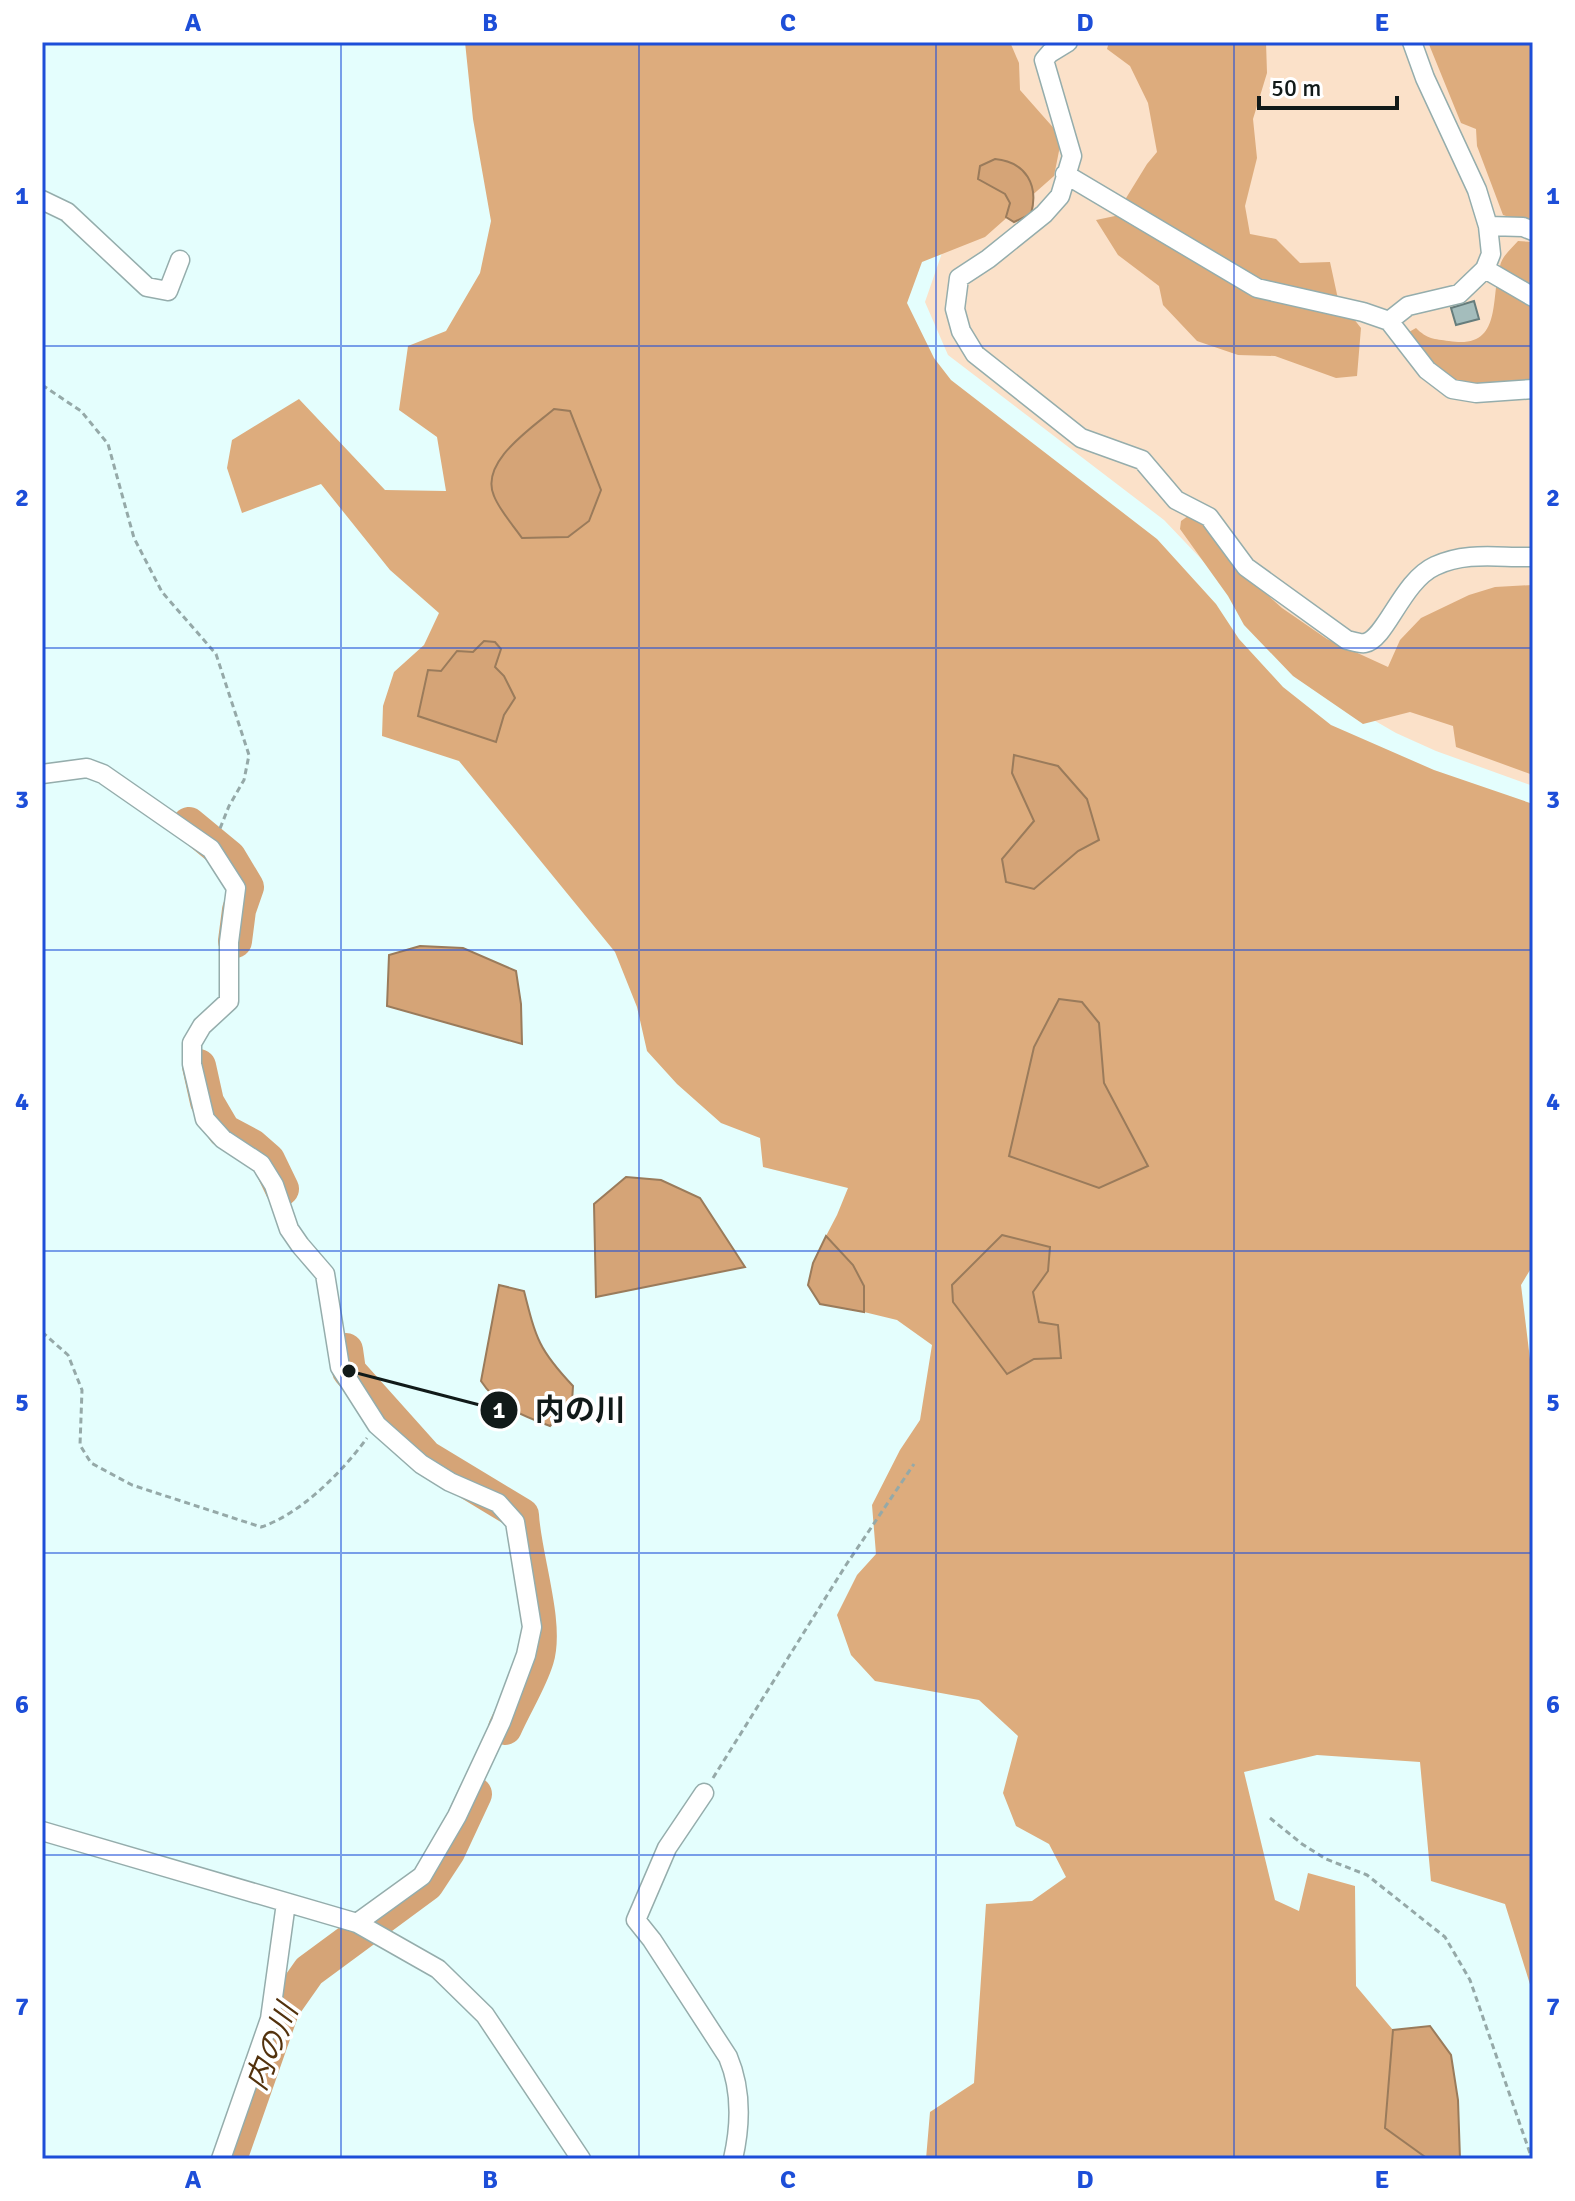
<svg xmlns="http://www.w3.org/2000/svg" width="1575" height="2201" viewBox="0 0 1575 2201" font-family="Signika,'Noto Sans JP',sans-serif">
<rect width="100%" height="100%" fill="#e4fefd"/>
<path fill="#fbe1c9" d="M971,42H1533V786L1436,751L1396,733L1332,696L1164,520L948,355L925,302L961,198Z"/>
<path fill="#ddac7d" d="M465,42H1010L1019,63L1020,90L1058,133L1060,146L1054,176L985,237L922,262L907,303L934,358L951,380L1157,539L1216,604L1239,639L1283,687L1331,725L1434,770L1533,804V1265L1521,1285L1533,1384V1994L1505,1904L1431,1881L1420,1762L1317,1755L1244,1772L1275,1900L1299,1911L1308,1873L1355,1886L1356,1986L1393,2030L1385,2128L1428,2159H926L930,2112L974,2083L986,1904L1032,1901L1066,1877L1049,1844L1016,1826L1003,1793L1018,1736L979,1700L875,1681L851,1655L837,1615L857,1575L876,1554L872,1505L900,1450L920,1420L932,1345L897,1320L864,1312V1285L853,1265L826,1236L837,1215L848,1188L763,1167L760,1138L721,1123L677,1084L647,1051L637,1007L615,952L459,761L382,736L383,706L394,672L424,645L439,613L390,570L321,484L242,513L227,468L232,440L299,399L385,490L446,491L437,437L399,410L408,346L446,331L480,273L491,221L473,119Z
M1109,42H1266L1267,73L1253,119L1257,158L1245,206L1250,234L1276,239L1300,263L1330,262L1338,299L1361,328L1357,376L1336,378L1275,356L1238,355L1197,341L1163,305L1159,286L1118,255L1096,220L1115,216L1147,164L1157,152L1148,103L1130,66L1107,49Z
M1428,42H1533V225L1503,215L1477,146L1476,129L1461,123Z
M1518,241L1533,242V380C1515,382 1493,388 1476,387C1448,384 1426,359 1409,340V332L1416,328C1427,339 1434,339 1449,341C1503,350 1490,300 1500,266C1502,256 1511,249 1518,241Z
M1188,516L1202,520L1244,574L1282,608L1327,639L1388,667L1400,640L1421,618L1469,595L1495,587L1533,585V775L1456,747L1453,726L1410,712L1363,724L1293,676L1244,625L1228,596L1180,529L1181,521Z"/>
<path fill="#d5a477" stroke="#9a7b5b" stroke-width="2" d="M995,159C1026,162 1039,185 1031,214L1014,222L1006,217L1010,203L1005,194L978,179L980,166Z
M554,409L570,411L601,490L589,521L568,537L522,538C513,525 500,511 494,496C479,462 532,428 554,409Z
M484,641L495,642L501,649L495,667L504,676L515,698L504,715L496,742L418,716L428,670L441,671L457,651L473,652Z
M1014,755L1058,766L1087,799L1099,840L1078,851L1034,889L1006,882L1002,859L1034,821L1012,773Z
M420,946L463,948L516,971L521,1004L522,1044L387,1006L389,955Z
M1059,999L1082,1002L1099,1023L1104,1083L1148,1166L1099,1188L1009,1156L1034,1047Z
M626,1177L661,1180L700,1198L745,1267L596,1297L594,1204Z
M1002,1235L1050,1247L1048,1271L1033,1292L1039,1322L1058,1325L1061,1358L1034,1359L1007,1374L953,1302L952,1285Z
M826,1236L853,1265L864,1286V1312L820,1304L808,1285L813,1263Z
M499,1285L524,1291C536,1339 539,1350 573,1386L572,1402L550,1426C523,1416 497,1406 481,1381Z
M1430,2026L1451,2055L1458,2100L1460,2159H1428L1385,2128L1393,2030Z"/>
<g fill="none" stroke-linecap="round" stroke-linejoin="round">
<path stroke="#d5a477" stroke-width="34" d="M189,824L229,857L247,887L239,910L235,941
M199,1066L207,1102L224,1131L252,1146L268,1160L282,1189
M346,1350L349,1371L426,1457L522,1515C524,1556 548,1624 537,1659C530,1682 515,1705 505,1728
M230,2159L283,2008L309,1971L427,1884L448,1852L475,1794"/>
</g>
<path fill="#a4bdbc" stroke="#667d7c" stroke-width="2" d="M1474,301L1479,319L1456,325L1451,308Z"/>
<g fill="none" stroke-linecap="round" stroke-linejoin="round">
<g stroke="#95adac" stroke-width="21">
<path id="minor" d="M1068,42L1050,53L1044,60L1072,156L1060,196L1044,214L988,259L959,278L955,309L961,331L975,354L1081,438L1142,460L1176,500L1209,517L1246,567L1347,640C1352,641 1360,644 1365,643C1386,639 1402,581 1435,566C1467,551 1499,558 1533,557
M1065,174L1257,288L1363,312L1389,321L1427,370L1452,389L1476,393L1533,389
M42,200L67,212L147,287L168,291L180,260
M1488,226L1523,227L1533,231
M1485,269L1533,297
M1389,321L1408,306L1459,294L1485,269L1491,254L1488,226L1477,190L1425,78L1412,42
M42,774L87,768L103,774L211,849L236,888L229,942V1001L202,1026L192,1043V1064L205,1119L223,1139L261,1164L274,1185L289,1229L300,1245L325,1274L340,1367L377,1425L421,1464L450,1482L498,1503L515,1522L532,1627L526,1655L501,1722L457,1816L422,1876L357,1923
M704,1793L667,1848L636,1920L652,1940L728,2057C742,2090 741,2124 733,2159
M42,1831L357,1923L438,1969L485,2015L581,2159
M221,2159L270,2019L286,1903"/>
</g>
<path stroke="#95a9a8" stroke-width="3" stroke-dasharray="6 4" stroke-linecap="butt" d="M42,385L81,411L108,444L134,538L162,592L216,654L249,755L244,780L229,806L219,831
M42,1332L68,1355L82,1390L80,1445L91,1463L132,1485L261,1527C301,1514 343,1471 367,1438
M713,1778L846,1565L914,1464
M1270,1818L1302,1844L1326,1859L1367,1875L1445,1937L1470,1980L1532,2159"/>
<use href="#minor" stroke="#fff" stroke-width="18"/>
</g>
<path fill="none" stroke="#1d4ed8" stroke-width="2" stroke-opacity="0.55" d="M341,42V2159M639,42V2159M936,42V2159M1234,42V2159M42,346H1533M42,648H1533M42,950H1533M42,1251H1533M42,1553H1533M42,1855H1533"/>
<g text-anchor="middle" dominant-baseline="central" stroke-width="7" stroke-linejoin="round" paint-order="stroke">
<g font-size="30" font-style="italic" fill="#53320d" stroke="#fff">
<text transform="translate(272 2047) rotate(-68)">内の川</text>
</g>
</g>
<path fill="none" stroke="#111a19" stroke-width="3" d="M349 1371L499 1410"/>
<g fill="#111a19" stroke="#fff" stroke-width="3">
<circle cx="349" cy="1371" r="8"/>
<circle cx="499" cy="1410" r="20"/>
</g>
<g font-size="24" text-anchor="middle" font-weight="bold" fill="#fff">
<text x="499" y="1418">1</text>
</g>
<g font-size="30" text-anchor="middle" font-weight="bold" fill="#111a19" stroke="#fff" stroke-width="7" stroke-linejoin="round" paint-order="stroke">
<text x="580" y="1420">内の川</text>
</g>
<rect width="1575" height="2201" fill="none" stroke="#ffffff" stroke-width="88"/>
<path d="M1259 96v12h138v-12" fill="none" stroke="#111a19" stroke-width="4"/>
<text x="1271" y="96" font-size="24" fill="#111a19" stroke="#ffffff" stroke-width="6" paint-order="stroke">50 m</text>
<rect x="44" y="44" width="1487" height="2113" fill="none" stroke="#1d4ed8" stroke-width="3"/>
<g font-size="26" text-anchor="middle" font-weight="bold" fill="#1d4ed8">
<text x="193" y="31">A</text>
<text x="490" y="31">B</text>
<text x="788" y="31">C</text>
<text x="1085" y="31">D</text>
<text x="1382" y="31">E</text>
<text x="22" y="204">1</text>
<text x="1553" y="204">1</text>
<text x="22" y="506">2</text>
<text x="1553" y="506">2</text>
<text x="22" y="808">3</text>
<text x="1553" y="808">3</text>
<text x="22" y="1110">4</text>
<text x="1553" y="1110">4</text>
<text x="22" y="1411">5</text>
<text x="1553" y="1411">5</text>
<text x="22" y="1713">6</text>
<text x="1553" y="1713">6</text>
<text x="22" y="2015">7</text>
<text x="1553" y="2015">7</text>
<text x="193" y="2188">A</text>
<text x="490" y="2188">B</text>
<text x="788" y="2188">C</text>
<text x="1085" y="2188">D</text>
<text x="1382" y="2188">E</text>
</g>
</svg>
